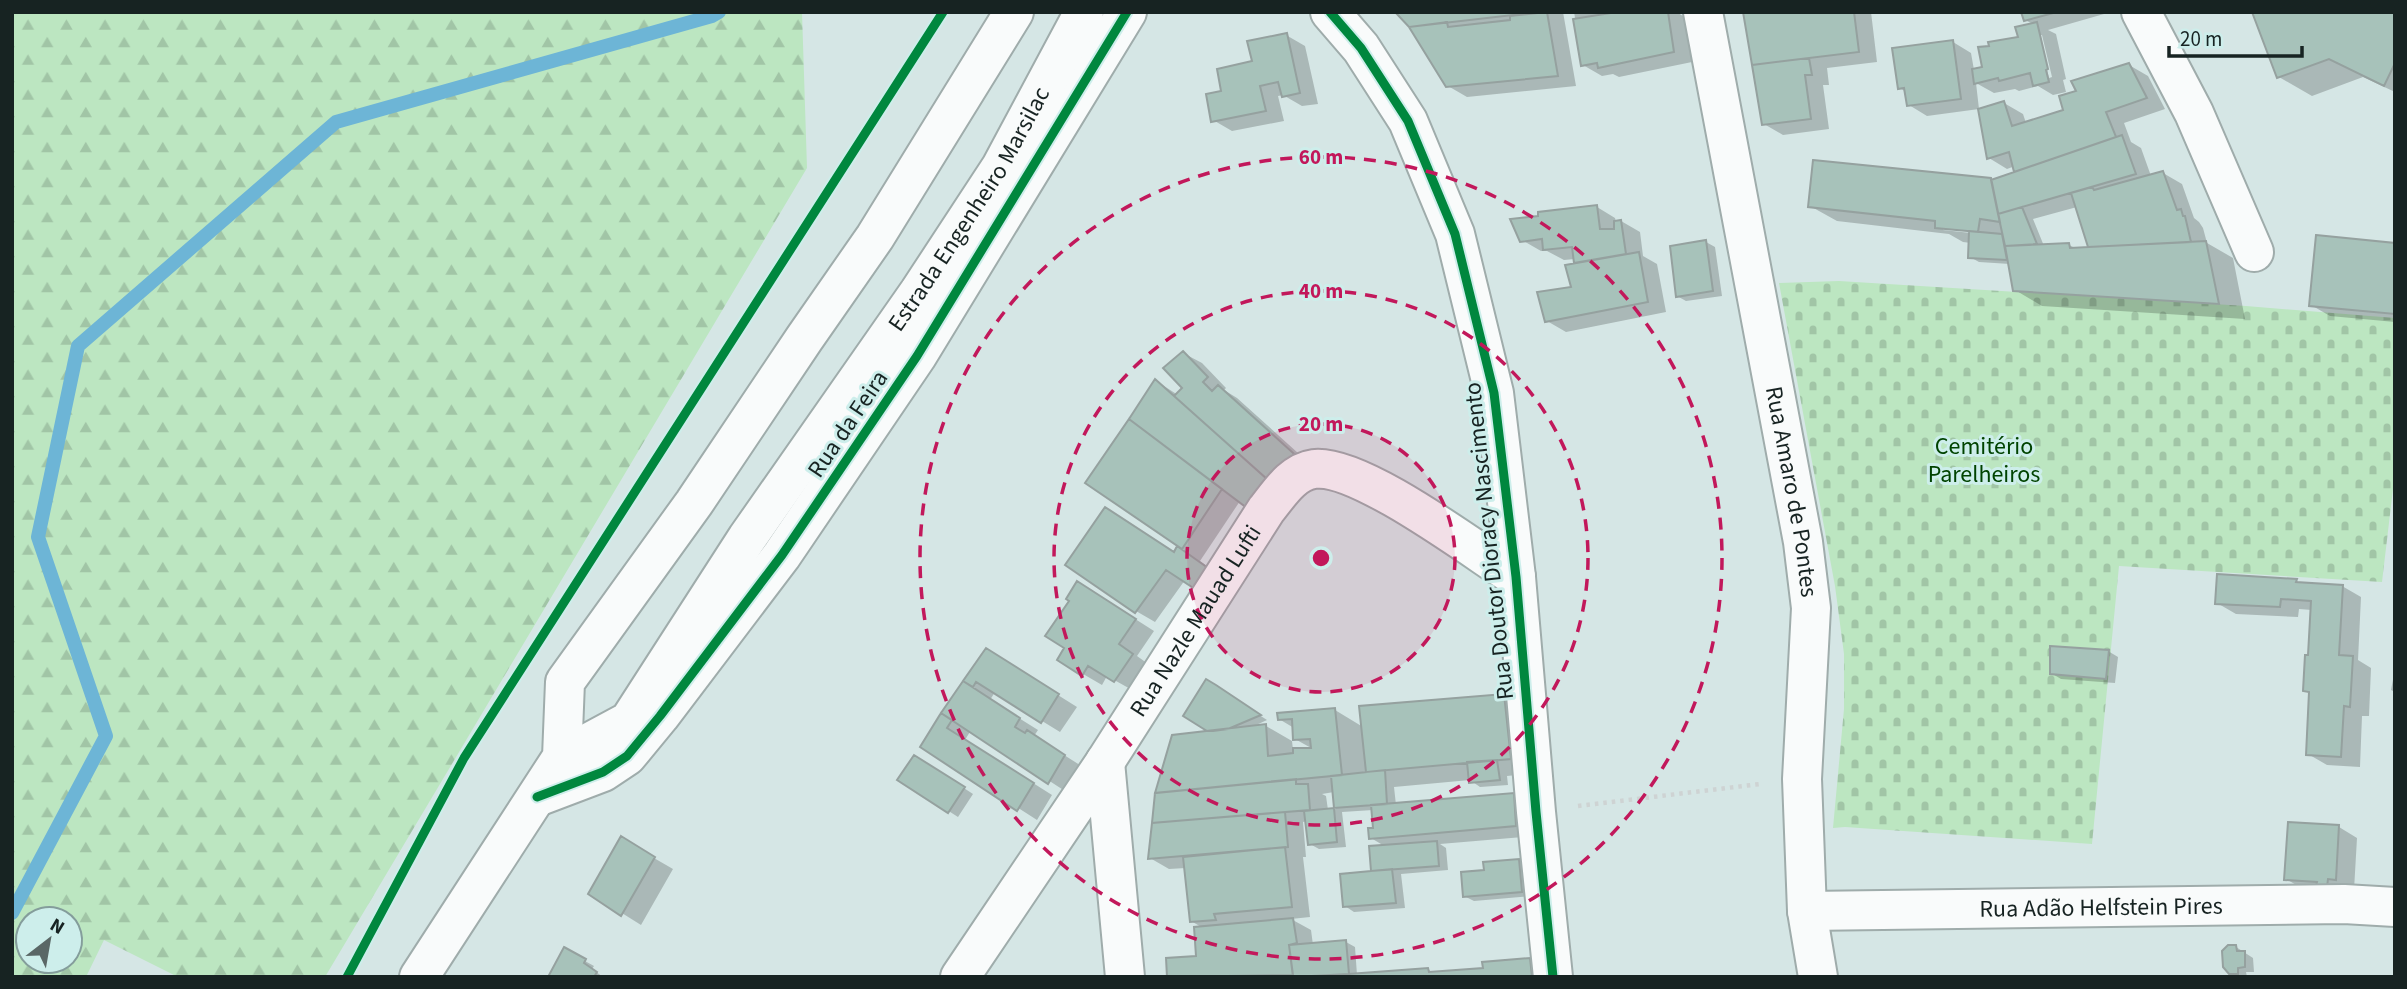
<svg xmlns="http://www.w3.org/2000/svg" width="2407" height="989" viewBox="0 0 2407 989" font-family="'Source Sans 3',sans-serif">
<defs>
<pattern id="forest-firs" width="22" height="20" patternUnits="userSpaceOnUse" patternTransform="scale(1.75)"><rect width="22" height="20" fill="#bce6c1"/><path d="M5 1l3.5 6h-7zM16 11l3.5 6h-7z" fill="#a1c5a6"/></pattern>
<pattern id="cemetery-stones" width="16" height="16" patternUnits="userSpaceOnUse" patternTransform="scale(1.75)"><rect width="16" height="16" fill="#bce6c1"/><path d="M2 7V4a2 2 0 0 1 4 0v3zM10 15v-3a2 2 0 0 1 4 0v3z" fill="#a1c5a6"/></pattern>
</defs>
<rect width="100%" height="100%" fill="#d5e6e5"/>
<path fill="url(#forest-firs)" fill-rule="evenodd" d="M12,12H802L807,168L325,977H178L104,940L86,977H12ZM28,919H70V961H28Z"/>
<path fill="url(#cemetery-stones)" d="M1839,281L2246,306L2395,318V472L2382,582L2119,566L2092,844L1845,827L1833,828L1844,709V654L1835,586L1779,283Z"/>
<path fill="#0003" fill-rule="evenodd" d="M1398,12H1563L1576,86L1467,97L1448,86L1410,26Z
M1574,12H1677L1684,17L1692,62L1619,77L1613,74L1602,76L1583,65Z
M1745,12H1871L1877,62L1827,68L1829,85H1823L1829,129L1783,135L1764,124Z
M2019,12H2111L2048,30L2056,34L2066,79L2063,80L2066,92L2053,95L2038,86L2019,91L2015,89L1994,93L1976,83L1979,109L1927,116L1909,105L1907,92L1899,88L1953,42L1971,53L1974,70L1984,69L2033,24L2025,20L2023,15ZM2039,35H2042L2052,77L2049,78Z
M2395,12V92L2363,77L2312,96L2279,77Z
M1286,35L1305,46L1318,104L1302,106L1283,95L1278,96L1284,121L1232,131L1213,120L1224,93L1254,62Z
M2129,65L2148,76L2165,109L2124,123L2131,142L2141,148L2151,176L2163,173L2182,184L2194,218L2199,222L2203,228L2207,243L2233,258L2245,319L2042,306L2015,290L2010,264L1979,262L1970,257L1971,243L1963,242L1949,234L1837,221L1810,206L1993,181L2016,173L2015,166L2007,169L1989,158L2004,103L2023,114L2026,123L2065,111L2078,92ZM2077,207L2090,248L2077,249L2069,245L2044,246L2033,219ZM1944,227L1971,230V233L1943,230Z
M1597,207L1615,218L1616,222L1621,221L1640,232L1643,256L1657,264L1666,312L1566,332L1547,321L1573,288L1575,259L1564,260L1547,251H1541L1522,240Z
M1706,242L1715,247L1722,296L1686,301L1677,296Z
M2395,244V322L2330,316L2311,305Z
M1183,353L1202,363L1226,388L1224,390L1237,398L1319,472L1240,501L1200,561L1226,580H1185L1155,622L1136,611L1106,509L1175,553L1180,546L1156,381L1178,395L1184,388Z
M2296,581L2303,584L2342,586L2361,597L2358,660L2371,668L2369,716H2362L2360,767L2327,765L2308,754L2311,694L2305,690L2310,657L2312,610L2299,609L2298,617L2236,614L2217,603Z
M1096,594L1154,631L1137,656L1151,666L1134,691L1107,676L1102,685L1059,660L1066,648L1071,600Z
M986,650L1077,707L1060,732L995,692L990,700L1038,730L1034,736L1083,767L1068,793L971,730L965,740L1052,795L1037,820L922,746Z
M2108,651L2118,657L2115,683L2061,679L2051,673Z
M2395,669V692L2391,690Z
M1216,687L1267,720L1254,726H1266L1292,741L1293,750L1313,749L1295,739L1294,728L1279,719L1335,710L1363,727L1503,696L1530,711L1537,773L1507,776L1508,785L1480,787L1470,780L1394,787L1396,805L1514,795L1532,806L1534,836L1440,844L1446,848L1448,870L1401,874L1405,908L1354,912L1345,906L1373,873L1386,847L1371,838L1375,829L1373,810L1342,812L1346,847L1319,849L1310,844L1307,821L1303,822L1306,857H1303L1310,917L1291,919L1311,930L1313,945L1346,942L1355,947L1357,975L1427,969L1435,974L1485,970L1530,960L1556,977H1169L1198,958L1203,928L1191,921L1186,868L1169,869L1150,858L1213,732ZM1334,792L1336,809L1328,810L1326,796L1322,794Z
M924,762L973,794L958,817L900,780Z
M2339,827L2357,838L2354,890H2305L2286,879Z
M621,839L673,869L641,925L590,893Z
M1518,861L1528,866L1531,896L1474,901L1464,896L1486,872Z
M2236,947L2253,958L2254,972H2246L2247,977H2238L2230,973Z
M565,950L594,966L592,969L603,977H550Z"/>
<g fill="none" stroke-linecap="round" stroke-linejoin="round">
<path stroke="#6db5d6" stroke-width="14" d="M12,913L106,736L38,537L78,346L336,122L712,16L719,12"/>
</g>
<path fill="#a7c2ba" stroke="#95a19f" stroke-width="2" d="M1395,12H1540L1409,27Z
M1547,12L1558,76L1446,87L1409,27L1447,22L1448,27L1510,20V16Z
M1617,12H1668L1674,52L1598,68L1597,63L1581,66L1573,19Z
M1743,12H1854L1859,52L1752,65Z
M2021,12H2057L2024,21Z
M2252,12H2395V63L2384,86L2329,59L2277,78Z
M2037,22L2048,69L2046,70L2049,82L2033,86L2030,73L1999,81L1998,78L1974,84L1972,69L1982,67L1978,47L1989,46L1988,42L2018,37L2015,27Z
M1287,33L1300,93L1282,97L1278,82L1260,86L1266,111L1211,122L1206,94L1221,91L1217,69L1252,61L1247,41Z
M1953,40L1961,99L1907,106L1904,88L1898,89L1892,48Z
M1809,58L1812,75H1805L1811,119L1762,125L1752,65Z
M2129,63L2147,98L2106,112L2116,137L2014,172L2009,152L1987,159L1978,109L2004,101L2012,126L2063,110L2059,96L2076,91L2071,81Z
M2122,135L2136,174L1998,214L1991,180Z
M1813,160L1991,178L2000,222L1980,219L1978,232L1935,228V221L1808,207Z
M2163,171L2177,210L2181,209L2183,216H2185L2191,242L2088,247L2071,193L2092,187L2094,190Z
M1597,205L1600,229H1614V221L1621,220L1626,254L1574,263L1572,247L1543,250L1542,239L1520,242L1510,219L1538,216V212Z
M2022,207L2037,244L2005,246L1998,214Z
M1969,231L2002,234L2007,260L1968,258Z
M2316,235L2395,243V314L2309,306Z
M1706,240L1713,291L1676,297L1670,246Z
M2206,241L2219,304L2013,291L2005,246L2069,243L2070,248Z
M1639,252L1648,302L1545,322L1537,292L1571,287L1565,265Z
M1183,351L1208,377L1203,382L1212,391L1218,385L1302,461L1268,480L1174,396L1182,388L1163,368Z
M1155,379L1268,480L1247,508L1129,419Z
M1129,419L1222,489L1182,549L1085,483Z
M1105,507L1174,552L1177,546L1208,568L1195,589L1166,570L1135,613L1065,565Z
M2217,574L2297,579L2296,582L2343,585L2339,655L2353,656L2350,707L2344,706L2341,757L2306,755L2309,692L2303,691L2305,655H2308L2311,601L2281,599L2280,607L2215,604Z
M1077,581L1136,619L1119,644L1133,654L1114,682L1088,666L1082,676L1057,660L1064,648L1045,636L1069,601L1066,599Z
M2050,646L2109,650L2106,679L2050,674Z
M986,648L1059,694L1041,723L976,682L973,687L963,681Z
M1206,679L1216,685L1261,715L1228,729L1213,731H1207L1183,716Z
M963,681L1020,718L1015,727L1025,733L1027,730L1065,755L1048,784L941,713Z
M1504,694L1511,759L1366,772L1359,706Z
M1335,708L1342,775L1155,793L1172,735L1266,724L1268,756L1293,753V748H1311L1310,739L1293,740L1292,719L1278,720L1277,713Z
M941,713L952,720L947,728L1034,783L1017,811L920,747Z
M914,755L965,787L948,813L897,780Z
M1497,760L1500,780L1469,783L1467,762Z
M1385,770L1387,804L1334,808L1331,776Z
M1296,779V784H1308L1310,810L1152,823L1155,793Z
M1514,793L1516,826L1369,839L1368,828H1373L1371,805Z
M1334,808L1337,842L1308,845L1304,811Z
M1285,812L1288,847L1148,859L1152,823Z
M2288,822L2339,825L2336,880L2328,879L2327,887L2316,886L2317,882L2284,880Z
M621,836L655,857L621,916L588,894Z
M1437,841L1439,866L1371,871L1369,846Z
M1285,847L1292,907L1214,914L1216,920L1190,922L1183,857Z
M1519,859L1522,892L1463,897L1461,872L1484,870L1483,862Z
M1392,869L1396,903L1343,907L1340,874Z
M1293,918L1297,943L1289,945L1293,975L1167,977L1166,958L1196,956L1194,927Z
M1346,940L1349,974L1293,977L1289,945Z
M2228,945H2236L2237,951H2245V967L2238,968V974H2229L2223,967L2222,951Z
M564,947L586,959L584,963L597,972L594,977H548Z
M1530,958L1532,977H1349V974L1428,968L1429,972L1483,968L1482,962Z"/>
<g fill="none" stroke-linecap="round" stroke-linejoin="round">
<g stroke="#9facab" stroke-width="42">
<g id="minor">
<path d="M1330,12L1361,48L1408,121L1455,234L1494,393L1516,577L1536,812L1553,977"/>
<path id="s1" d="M1703,12L1803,542L1811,608L1802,779L1807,911L1818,977"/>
<path d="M2141,12L2194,113L2254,252"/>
<path d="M1105,762L1125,977"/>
<path d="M537,797L603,772L627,756L660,716L782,555L917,356L1127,12"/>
<path id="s2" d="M1807,911L2344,904L2395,907"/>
<path id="s3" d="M960,977L1105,762L1266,510C1279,494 1292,472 1314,469C1359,463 1475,551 1516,577"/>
</g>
</g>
<g stroke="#9facab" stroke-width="42">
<g id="primary">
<path id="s4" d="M562,757L629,721L747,538L919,292L1001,167L1084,12"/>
<path d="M419,977L562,757L565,682L694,503L804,339L875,237L1014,12"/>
</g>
</g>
<path stroke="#ced3d3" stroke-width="4.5" stroke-dasharray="3.5 5" stroke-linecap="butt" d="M1578,806L1760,784"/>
<use href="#minor" stroke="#f9fbfb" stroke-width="38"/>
<use href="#primary" stroke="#f9fbfb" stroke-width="38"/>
<g stroke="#cdeeeb" stroke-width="13">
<path id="cycleway" d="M1330,12L1361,48L1408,121L1455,234L1494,393L1516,577L1536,812L1553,977
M537,797L603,772L627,756L660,716L782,555L917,356L1127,12
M347,977L464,758L943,12"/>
</g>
<use href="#cycleway" stroke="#00873e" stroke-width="9"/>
</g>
<circle cx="1321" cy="558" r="134" fill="#c2185b" fill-opacity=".12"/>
<g fill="none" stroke="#c2185b" stroke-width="3.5" stroke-dasharray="12 9">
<circle cx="1321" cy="558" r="134"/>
<circle cx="1321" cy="558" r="267"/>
<circle cx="1321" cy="558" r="401"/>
</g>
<g text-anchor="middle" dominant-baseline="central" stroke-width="6" stroke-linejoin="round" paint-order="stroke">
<g font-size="24" fill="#172322" stroke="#cdeeeb">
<text stroke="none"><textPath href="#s4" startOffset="691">Estrada Engenheiro Marsilac</textPath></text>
<text transform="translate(848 424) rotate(-56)">Rua da Feira</text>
<text stroke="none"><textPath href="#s1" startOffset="488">Rua Amaro de Pontes</textPath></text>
<text transform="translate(1489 541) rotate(-96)">Rua Doutor Dioracy Nascimento</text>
<text stroke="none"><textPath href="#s3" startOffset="427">Rua Nazle Mauad Lufti</textPath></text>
<text stroke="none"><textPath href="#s2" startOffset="294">Rua Adão Helfstein Pires</textPath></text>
</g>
<g font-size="24" fill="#004300" stroke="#cdeeeb">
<text x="1984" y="446">Cemitério<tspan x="1984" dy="28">Parelheiros</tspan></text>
</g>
</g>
<circle cx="1321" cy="558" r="10" fill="#c2185b" stroke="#cdeeeb" stroke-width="3.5"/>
<g font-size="21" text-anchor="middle" font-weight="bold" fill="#c2185b" stroke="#cdeeeb" stroke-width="6" stroke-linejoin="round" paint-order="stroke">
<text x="1321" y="164">60 m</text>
<text x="1321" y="298">40 m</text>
<text x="1321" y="431">20 m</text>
</g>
<rect width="2407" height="989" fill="none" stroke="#172322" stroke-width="28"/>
<g transform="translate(49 940) rotate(31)"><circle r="33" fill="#cdeeeb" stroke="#849d9b" stroke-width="2"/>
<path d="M0-5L12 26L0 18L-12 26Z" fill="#5a6766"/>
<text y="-10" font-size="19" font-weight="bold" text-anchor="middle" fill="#172322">N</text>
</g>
<path d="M2169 46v10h133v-10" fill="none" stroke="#172322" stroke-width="3.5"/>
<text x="2180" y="46" font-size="21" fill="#172322" stroke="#cdeeeb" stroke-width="5" paint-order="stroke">20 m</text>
</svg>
